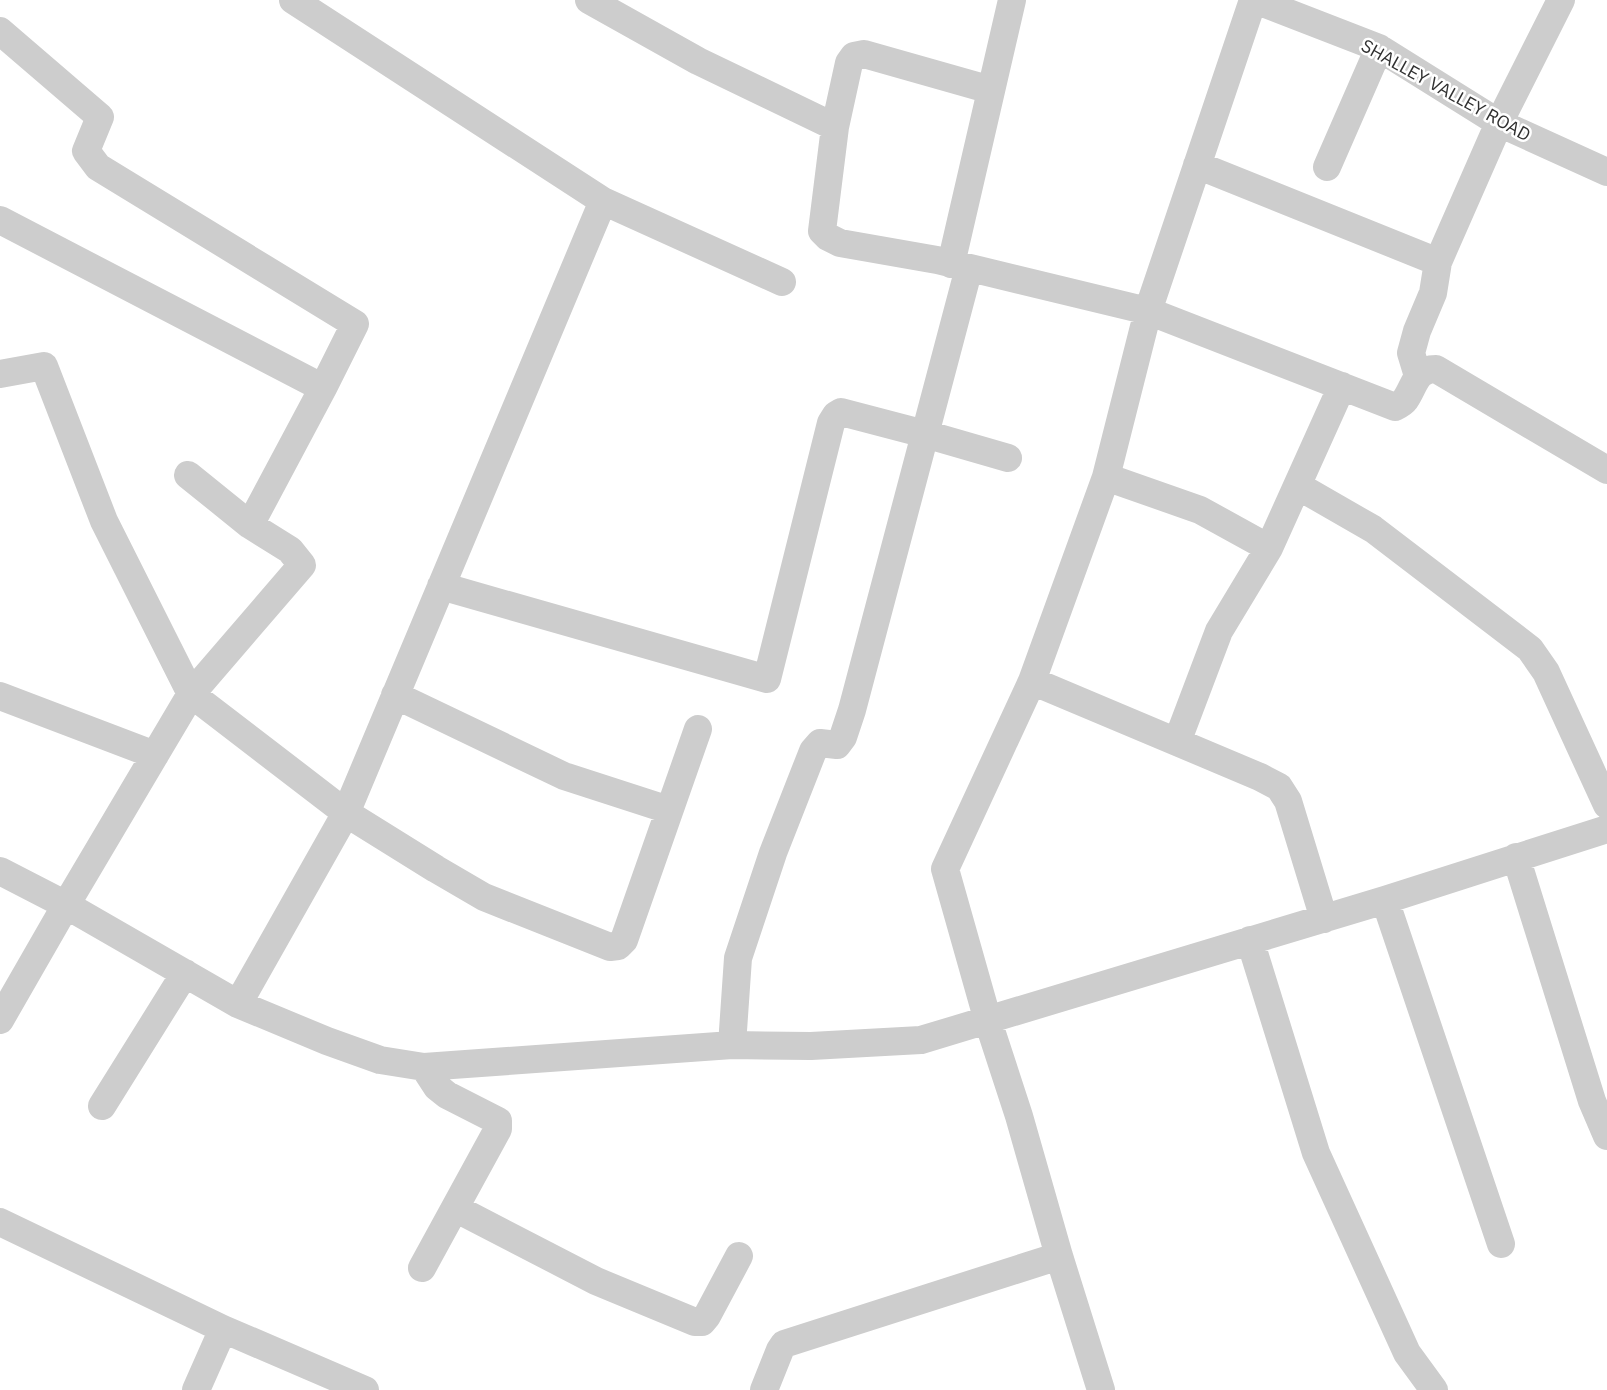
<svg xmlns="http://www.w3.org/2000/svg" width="1607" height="1390" viewBox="0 0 1607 1390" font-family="'IBM Plex Sans',sans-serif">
<rect width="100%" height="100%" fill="#fff"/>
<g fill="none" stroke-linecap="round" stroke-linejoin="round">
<path stroke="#cdcdcd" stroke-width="28" d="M293,0L603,201L782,282
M589,0L698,61L835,127L822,231L828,237L840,243L937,260L1148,311L1395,407C1399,405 1403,403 1405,400C1415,386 1415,369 1436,369L1607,470
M1255,0L1379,48L1499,123L1607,172
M0,31L100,117L86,151L98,167L355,324L323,388
M835,127L849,63L854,56L864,54L991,90
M1197,165L1438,262
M1327,167L1379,48
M0,220L323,388L250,525
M951,264L1012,0
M0,374L44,366L104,521L191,694L346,813L436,869L484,897L610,947L618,946L624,940L698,729
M1418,376L1411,353L1417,331L1433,293L1438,262L1499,123L1561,0
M1106,477L1200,510L1269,548
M1298,486L1373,529L1530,649L1546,672L1607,805
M441,586L767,679L831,423L836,415L841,412L925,434L1008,458
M1032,681L1260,777L1279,787L1288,801L1324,919
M395,695L564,776L669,810
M0,696L155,755
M1177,742L1219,631L1269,548L1342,386
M1516,857L1592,1101L1607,1136
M0,871L66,905L238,1004L327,1041L380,1060L424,1067L732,1045L811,1046L921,1040L1385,900L1607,829
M1385,900L1501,1244
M1250,940L1316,1153L1407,1353L1434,1390
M238,1004L346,813L603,201
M0,1020L66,905L191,694L302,565L290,550L250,525L188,475
M732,1045L738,958L773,853L813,751L820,743L837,745L843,737L852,710L969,268
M102,1106L185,973
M455,1208L596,1281L695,1322H702L707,1316L739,1256
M0,1222L223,1329L365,1390
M422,1268L498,1129V1121L447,1095L437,1087L424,1067
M196,1390L223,1329
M764,1390L780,1350L784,1344L1059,1256
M1101,1390L1059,1256L1019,1116L988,1021L945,869L1032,681L1106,477L1148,311L1253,0"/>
</g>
<g text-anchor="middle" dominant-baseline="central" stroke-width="5" stroke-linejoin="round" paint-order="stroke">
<g font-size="18" fill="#303030" stroke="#fff">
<text transform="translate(1446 90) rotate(29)">SHALLEY VALLEY ROAD</text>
</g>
</g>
</svg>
